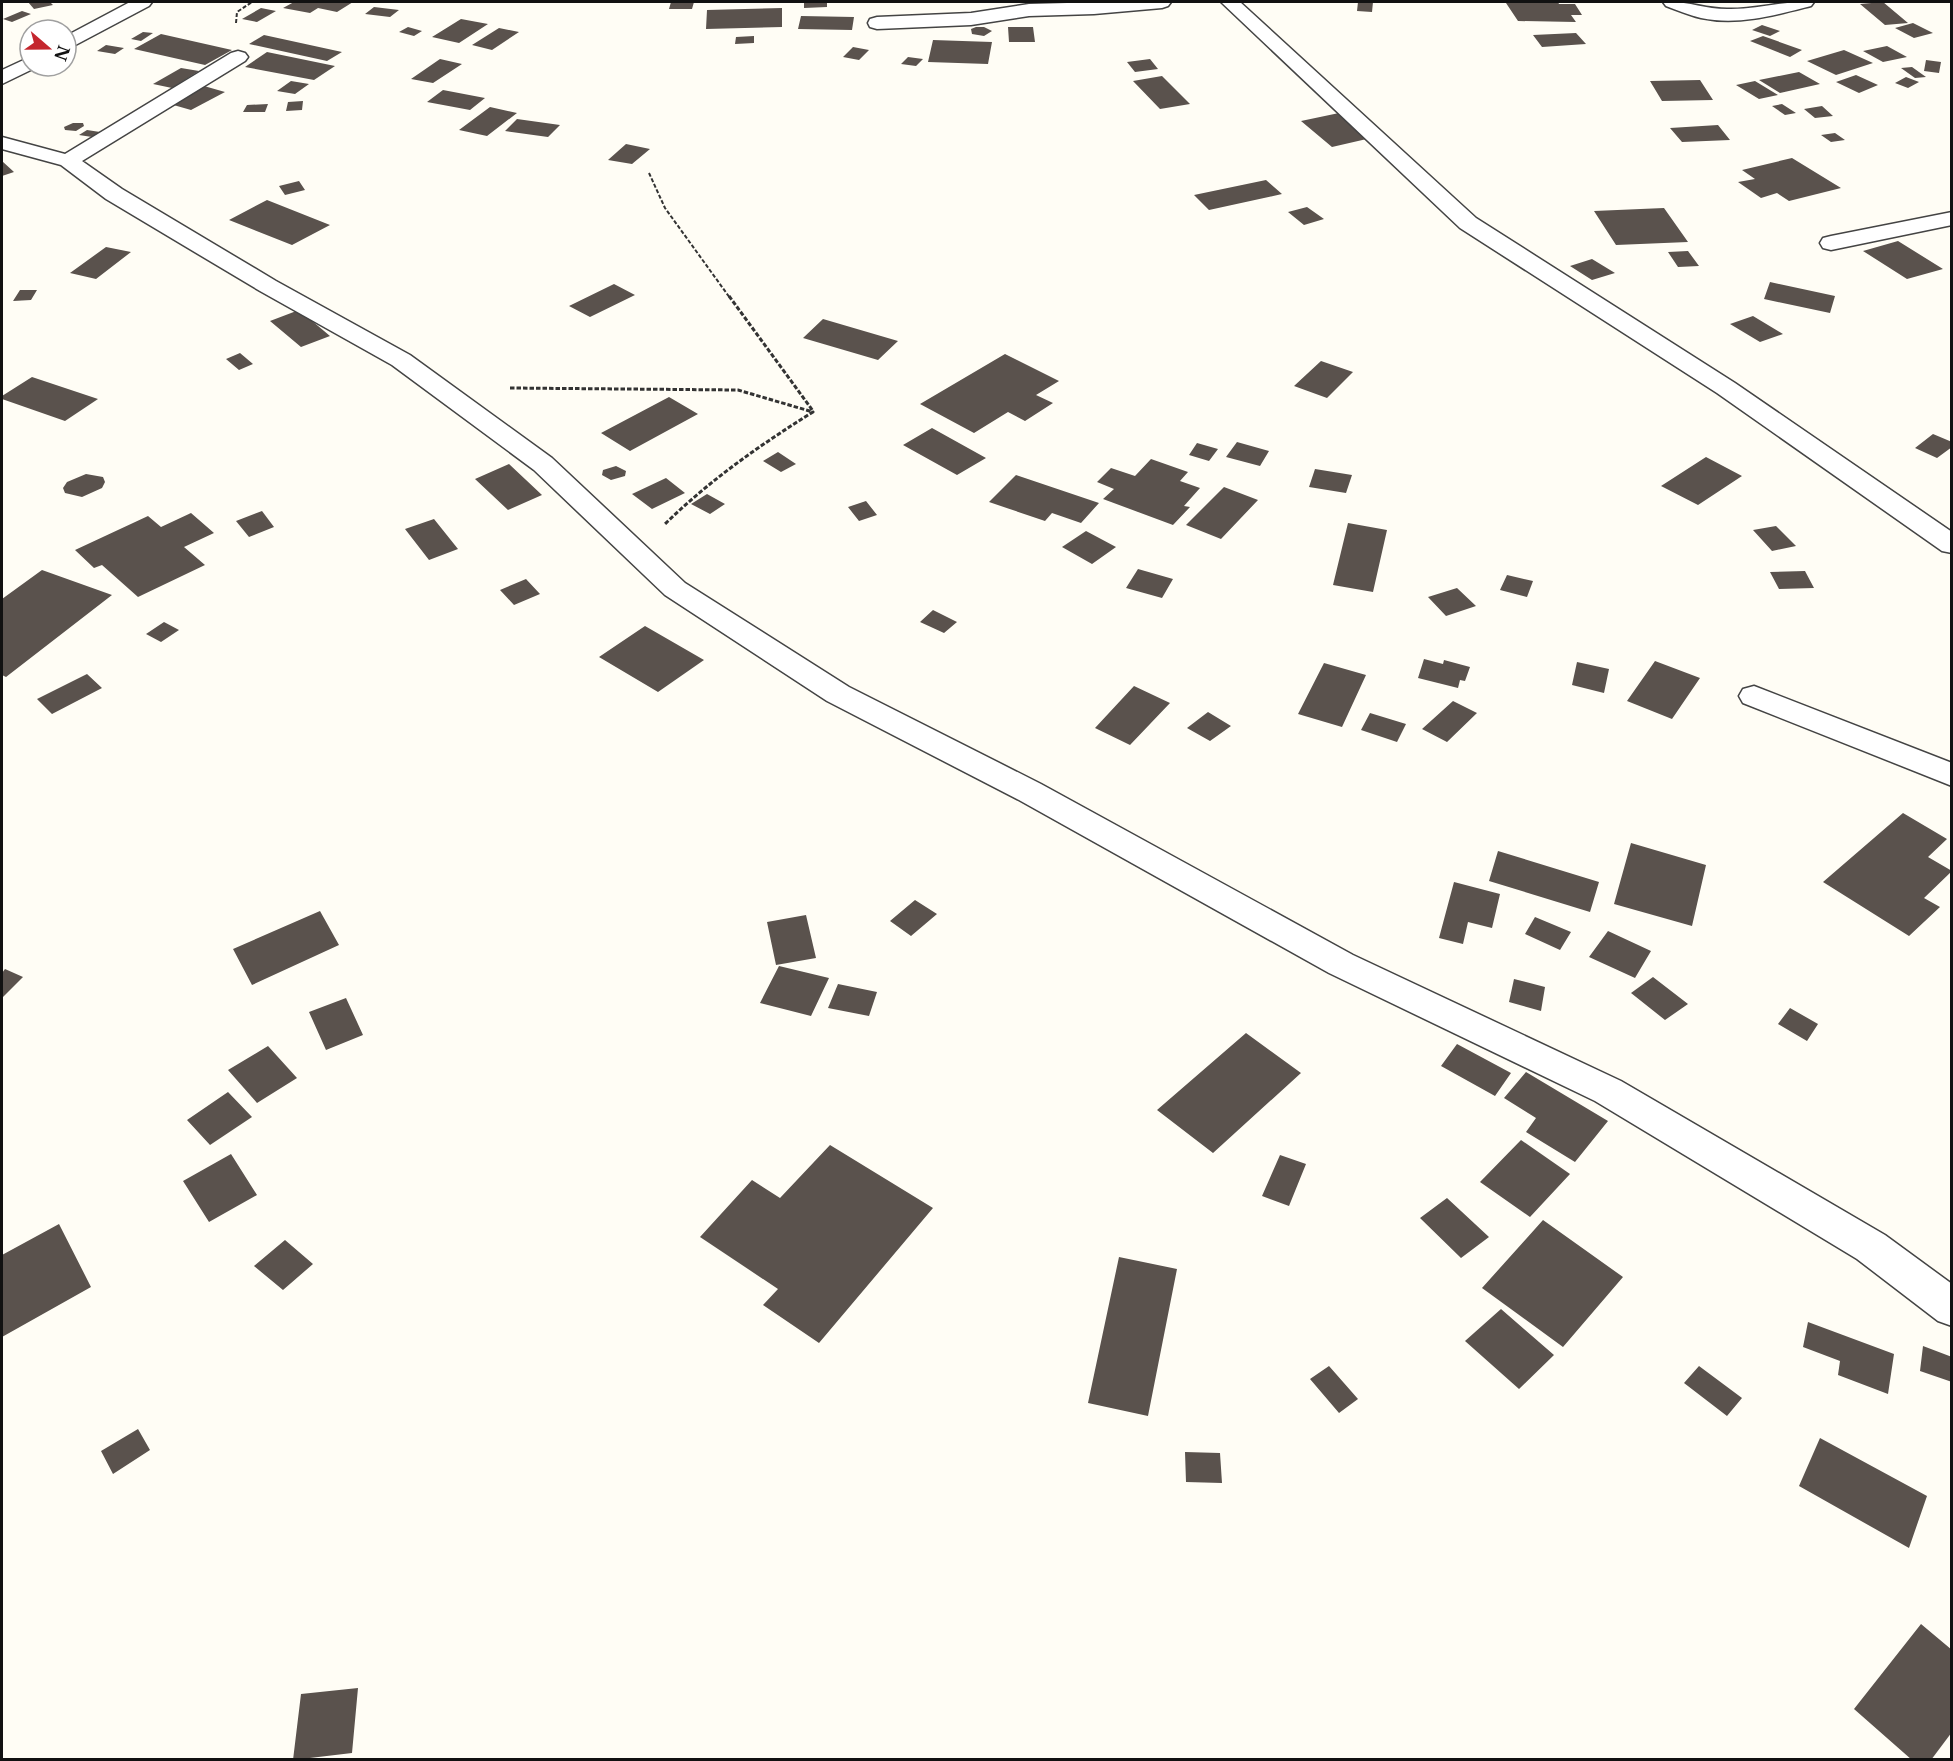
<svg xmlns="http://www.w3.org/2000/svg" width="1953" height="1761" viewBox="0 0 1953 1761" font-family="'Libre Baskerville',serif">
<rect width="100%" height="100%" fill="#fffdf5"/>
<path fill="#5a524d" d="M28,2H50L53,5L34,9Z
M294,2H353L337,12L318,8L310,13L283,8Z
M671,2H694L692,9H669Z
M804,2H827V7L804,8Z
M1358,2H1373L1372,12L1357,11Z
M1558,2L1559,4H1575L1582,15H1571L1576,22L1518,21L1506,3Z
M1883,2L1908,23L1885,25L1860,4Z
M374,7L399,10L390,17L365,14Z
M261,8L276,11L257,22L242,19Z
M782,8V27L706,29L707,10Z
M22,11L31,14L12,22L3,19Z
M801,16L854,17L852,30L798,29Z
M461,19L488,24L459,43L432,37Z
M1913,23L1933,33L1914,38L1895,28Z
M1762,25L1780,31L1770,36L1752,30Z
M408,27L422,31L414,36L399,32Z
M976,27H984L992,31L984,36L972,34L971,29Z
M1008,27H1033L1035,42H1009Z
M499,28L519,32L492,50L472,45Z
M143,32L153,33L141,41L131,39Z
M1576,33L1586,44L1542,47L1533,35Z
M161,34L232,50L205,65L134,49Z
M264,35L342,52L327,61L249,44Z
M754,36V43L735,44L736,37Z
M1763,36L1802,50L1790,57L1750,41Z
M933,40L992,42L988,64L928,62Z
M106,45L124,48L115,54L97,51Z
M1887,46L1907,57L1883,62L1863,51Z
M853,47L869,50L859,60L843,57Z
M1844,50L1873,63L1836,75L1807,61Z
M267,52L335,66L314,80L245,67Z
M908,57L923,59L916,66L901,64Z
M440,59L462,64L433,83L411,79Z
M1150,59L1158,69L1135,72L1127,62Z
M1926,60L1941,62L1939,73L1924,71Z
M1912,67L1926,77L1915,78L1901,68Z
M181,68L199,71L172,88L153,84Z
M1799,72L1820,84L1780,93L1759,80Z
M1856,75L1878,85L1859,93L1836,82Z
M1162,76L1190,104L1160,109L1133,81Z
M1906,77L1919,82L1908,88L1895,83Z
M1700,80L1713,100L1662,101L1650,81Z
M291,81L309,84L295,94L277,91Z
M1755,81L1778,95L1759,99L1736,85Z
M204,86L225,92L191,110L170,104Z
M443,90L485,98L470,110L427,102Z
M303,101L302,110L286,111L288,102Z
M268,104L265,112H243L247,105Z
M1782,104L1796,113L1785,115L1772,106Z
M1822,106L1833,116L1815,118L1804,109Z
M490,107L517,113L487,136L459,130Z
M1339,113L1371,138L1332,147L1301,121Z
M517,119L560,125L548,137L505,131Z
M73,123H83L84,126L76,131L65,130L64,127Z
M1718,125L1730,140L1682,142L1670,128Z
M87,130L100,132L92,137L79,135Z
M1835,133L1845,140L1831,142L1821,135Z
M626,144L650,149L632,164L608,160Z
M1792,158L1841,188L1789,201L1777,193L1761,198L1738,182L1755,179L1742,170Z
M2,161L14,172L2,176Z
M1266,180L1282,194L1209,210L1194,195Z
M299,181L305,190L285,195L279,186Z
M267,200L330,225L292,245L229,220Z
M1307,207L1324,219L1304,225L1288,212Z
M1664,208L1688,242L1616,245L1594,211Z
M1898,241L1943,269L1907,279L1863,251Z
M106,247L131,252L96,279L70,273Z
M1688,251L1699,266L1678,267L1668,252Z
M1592,259L1615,273L1592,280L1570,266Z
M1770,282L1835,296L1830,313L1764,299Z
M614,284L635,295L590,317L569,306Z
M20,290H37L31,300L13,301Z
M299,310L330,336L301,347L270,321Z
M1753,316L1783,334L1760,342L1730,324Z
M823,319L898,341L878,360L803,338Z
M240,353L253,364L239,370L226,359Z
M1005,354L1059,381L1036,395L1053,403L1025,421L1008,412L974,433L920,404Z
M1321,361L1353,372L1327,398L1294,386Z
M32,377L98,399L65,421L2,399V396Z
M669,397L698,414L630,451L601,433Z
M932,428L986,458L957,475L903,445Z
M1933,434L1952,442V447L1937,458L1915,448Z
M1237,442L1269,451L1260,466L1226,457Z
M1197,443L1218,449L1209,461L1189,455Z
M778,452L796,464L781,472L763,461Z
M1706,457L1742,476L1698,505L1661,486Z
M1151,459L1188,472L1180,481L1200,488L1184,506L1190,507L1173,525L1103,499L1114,489L1097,482L1111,468L1135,476Z
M509,464L542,495L508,510L475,479Z
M616,466L626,471L625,476L611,480L602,475L603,470Z
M1315,469L1352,475L1346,493L1309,487Z
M86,474L103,477L105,482L102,488L82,497L65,493L63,488L67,482Z
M1016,475L1099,503L1081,523L1052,513L1045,521L989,502Z
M666,478L685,493L652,509L632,494Z
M1224,487L1258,500L1221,539L1186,525Z
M707,494L725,504L710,514L691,504Z
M866,501L877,515L859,521L848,507Z
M262,511L274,527L249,537L236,521Z
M191,513L214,533L184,547L205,565L138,597L102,565L94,568L75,550L148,516L161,527Z
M434,519L458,549L429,560L405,529Z
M1348,523L1387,530L1373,592L1333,585Z
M1776,526L1796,546L1772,551L1753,530Z
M1086,531L1116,547L1092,564L1062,547Z
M1138,569L1173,579L1162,598L1126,588Z
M42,570L112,595L6,677L2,675V599Z
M1805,571L1814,588L1779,589L1770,572Z
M1507,575L1533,581L1527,597L1500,590Z
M526,579L540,594L514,605L500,590Z
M1457,588L1476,606L1446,616L1428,597Z
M933,610L957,622L944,633L920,622Z
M164,622L179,630L161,642L146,634Z
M645,626L704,660L658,692L599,657Z
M1424,659L1443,664L1444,660L1470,667L1465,681L1460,680L1458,688L1418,678Z
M1655,661L1700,678L1672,719L1627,701Z
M1577,662L1609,669L1604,693L1572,685Z
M1324,663L1366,675L1342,727L1298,714Z
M87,674L102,688L52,714L37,699Z
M1134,686L1170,703L1130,745L1095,728Z
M1453,701L1477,713L1447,742L1422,729Z
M1208,712L1231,726L1210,741L1187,728Z
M1370,713L1406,724L1397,742L1361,730Z
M1903,813L1947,839L1928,857L1952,871L1924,898L1940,907L1909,936L1823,882Z
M1631,843L1706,865L1692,926L1614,904Z
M1498,851L1599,882L1590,912L1489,881Z
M1454,882L1500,894L1492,928L1468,922L1463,944L1439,938Z
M915,900L937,914L911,936L890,921Z
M320,911L339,945L252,985L233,949Z
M806,915L816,958L776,965L767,922Z
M1535,917L1571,932L1560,950L1525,934Z
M1608,931L1651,951L1635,978L1589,957Z
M779,966L829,978L811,1016L760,1003Z
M5,969L23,977L2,998V973Z
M1653,977L1688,1004L1665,1020L1631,993Z
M1514,979L1545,987L1541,1011L1509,1002Z
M838,984L877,992L869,1016L828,1008Z
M346,998L363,1035L326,1050L309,1012Z
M1790,1008L1818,1024L1807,1041L1778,1024Z
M1246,1033L1301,1073L1213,1153L1157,1110Z
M1457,1044L1511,1073L1495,1096L1441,1066Z
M268,1046L297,1078L257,1103L228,1070Z
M1526,1072L1608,1121L1575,1162L1526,1132L1536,1118L1504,1098Z
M228,1092L252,1117L210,1145L187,1120Z
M1521,1140L1570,1174L1530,1217L1480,1182Z
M830,1145L933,1208L819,1343L763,1305L778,1289L700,1237L752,1180L780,1198Z
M231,1154L257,1195L209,1222L183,1181Z
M1280,1155L1306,1164L1289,1206L1262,1196Z
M1447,1198L1489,1237L1461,1258L1420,1218Z
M1543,1220L1623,1277L1563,1347L1482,1288Z
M59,1224L91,1287L2,1337V1255Z
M285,1240L313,1264L283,1290L254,1266Z
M1119,1257L1177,1269L1148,1416L1088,1403Z
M1501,1309L1554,1355L1519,1389L1465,1341Z
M1808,1322L1894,1354L1888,1394L1838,1375L1840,1361L1803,1347Z
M1923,1346L1952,1357V1382L1920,1371Z
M1329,1366L1358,1399L1339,1413L1310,1379Z
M1699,1366L1742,1398L1727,1416L1684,1383Z
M138,1429L150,1450L113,1474L101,1451Z
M1820,1438L1927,1496L1909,1548L1799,1486Z
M1185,1452L1220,1453L1222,1483L1186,1482Z
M1921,1624L1952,1650V1732L1931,1760H1912L1854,1709Z
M358,1688L352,1753L293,1760L301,1694Z"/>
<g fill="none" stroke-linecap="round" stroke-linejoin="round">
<g stroke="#444" stroke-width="3">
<path id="minor" d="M130,2H152L149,6L66,50V36Z
M1105,2H1171L1168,6L1162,8L1094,14L1029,16L971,25L877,29L870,27L868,23L870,19L877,17L971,13L1029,4Z
M1221,2H1240L1476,218L1735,383L1952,532V553L1942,551L1717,393L1460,228Z
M1663,2C1685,0 1704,9 1727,9C1756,10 1785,0 1814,2L1811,6C1776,15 1738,26 1701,18C1689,15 1677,10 1666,6Z
M238,51L245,53L248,57L245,61L82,161L122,189L276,281L410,355L552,458L685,583L849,687L1041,784L1353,955L1621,1081L1885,1235L1952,1284V1326L1938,1321L1857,1259L1595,1101L1329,973L1019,800L827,701L665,595L534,470L392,365L260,291L106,199L61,165L2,149V137L65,154L231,53Z
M30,57V66L37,67L2,84V70Z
M1952,212V225L1831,250L1823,248L1820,243L1823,238L1831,236Z
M1754,686L1952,763V786L1743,703L1739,696L1743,689Z"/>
</g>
<path stroke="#333" stroke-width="2" stroke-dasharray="4 2" stroke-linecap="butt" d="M236,23L237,12L252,2
M649,173L665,208L730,298"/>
<path stroke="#333" stroke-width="3" stroke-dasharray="4.5 2" stroke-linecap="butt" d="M729,296L813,411
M510,388L738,390L813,412C760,445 710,480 665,524"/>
<use href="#minor" fill="#fff" fill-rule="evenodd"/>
</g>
<rect width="1953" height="1761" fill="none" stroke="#111111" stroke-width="6"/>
<g transform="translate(48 48) rotate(110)"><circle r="28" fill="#ffffff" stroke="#a0a0a0" stroke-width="1.5"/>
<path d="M0-4.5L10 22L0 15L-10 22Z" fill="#c4262e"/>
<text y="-9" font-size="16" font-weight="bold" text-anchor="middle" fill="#111111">N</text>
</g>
</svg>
